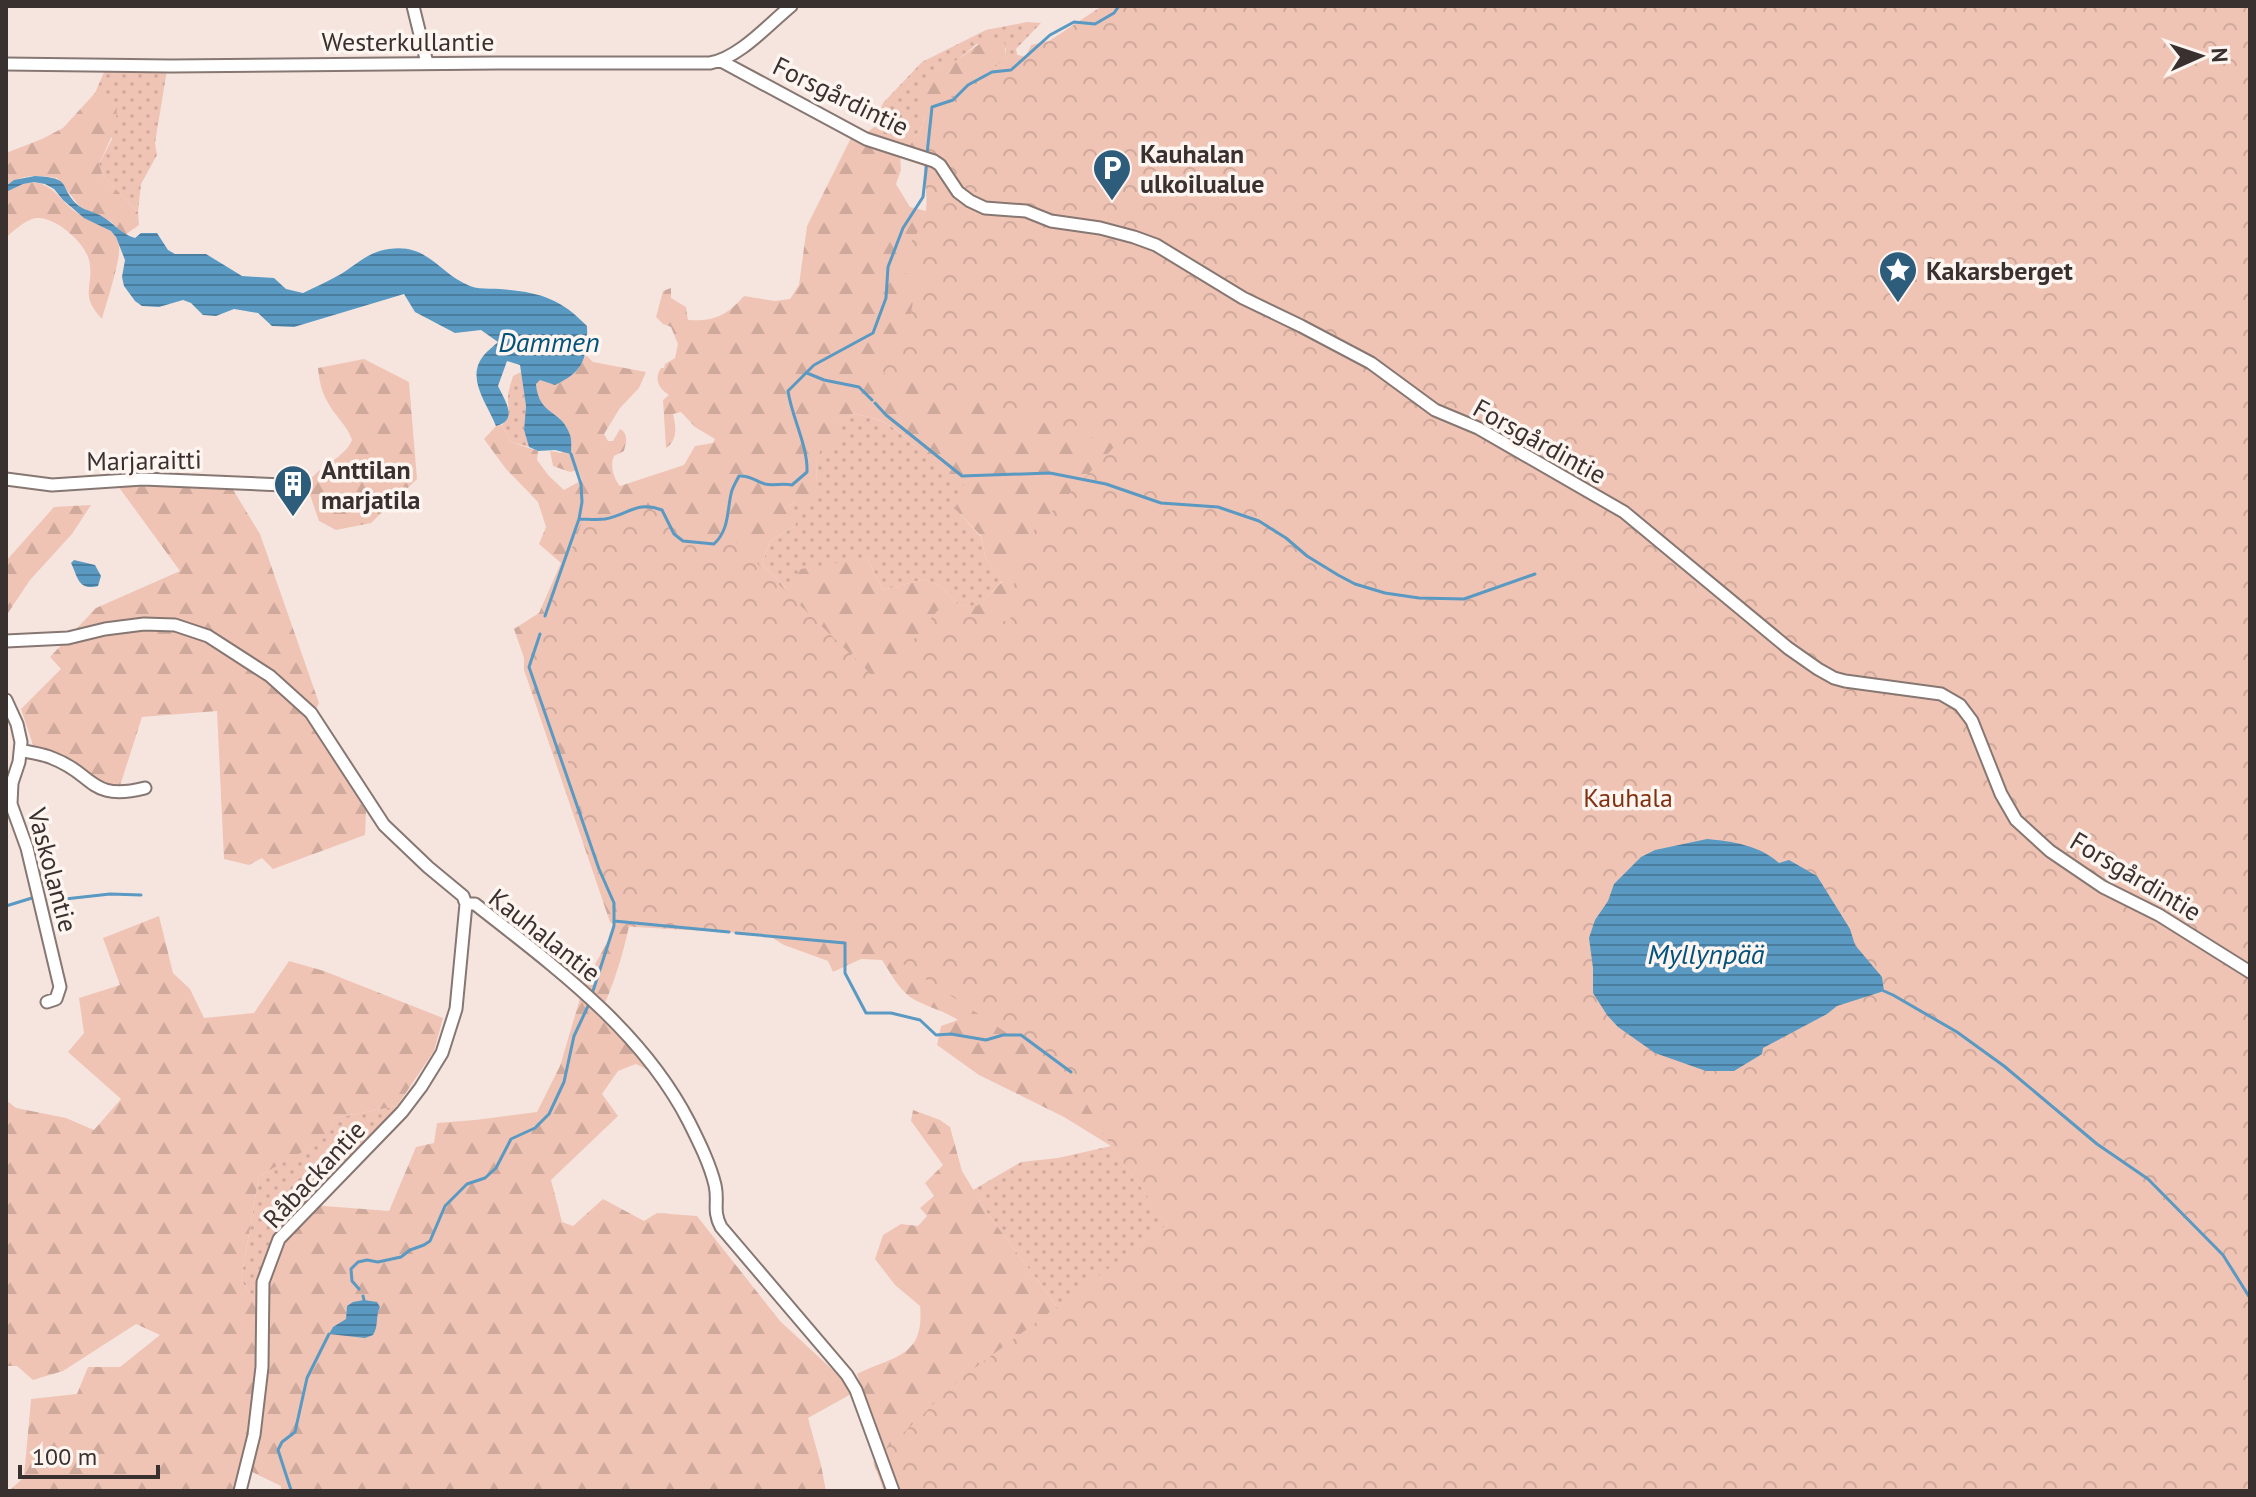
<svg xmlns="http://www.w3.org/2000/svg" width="2256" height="1497" viewBox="0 0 2256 1497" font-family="'PT Sans',sans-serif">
<defs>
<pattern id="grass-dots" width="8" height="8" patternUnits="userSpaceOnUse" patternTransform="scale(2)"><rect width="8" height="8" fill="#f0c4b5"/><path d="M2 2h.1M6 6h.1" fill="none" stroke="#cfa99c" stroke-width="1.8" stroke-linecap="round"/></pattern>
<pattern id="forest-firs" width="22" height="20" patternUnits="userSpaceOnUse" patternTransform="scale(2)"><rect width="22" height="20" fill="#f0c4b5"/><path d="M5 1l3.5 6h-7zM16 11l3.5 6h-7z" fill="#cfa99c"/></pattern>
<pattern id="park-crowns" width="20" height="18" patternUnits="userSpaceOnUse" patternTransform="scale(2)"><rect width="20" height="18" fill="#f0c4b5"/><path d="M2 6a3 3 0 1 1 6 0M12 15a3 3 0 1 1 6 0" fill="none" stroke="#cfa99c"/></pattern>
<pattern id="water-rules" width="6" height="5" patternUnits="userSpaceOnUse" patternTransform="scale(2)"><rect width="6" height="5" fill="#5999c2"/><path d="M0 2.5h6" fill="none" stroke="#4b7d9e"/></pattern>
</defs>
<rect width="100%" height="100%" fill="#f6e5df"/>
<path fill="url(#grass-dots)" d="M1027,22L1041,23L1016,49L1019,62L1010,64L1005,55L1006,48L977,44L956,61L936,71L923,113C925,123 921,130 914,137H899L874,127L883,103L922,62L986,30Z
M105,70H167L155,143L157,155L141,184L138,212L103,176L99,164L112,139L95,93Z
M521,372L526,406L524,430L529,447L511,442L502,425C511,416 508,409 508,398C508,391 511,383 513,376Z
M854,414C892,420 898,432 926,455C939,466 953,476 967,487L956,510L981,537L986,559L1002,581L977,607L958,605L942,587L925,579L883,590L867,558L788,590L762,564L770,541L795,526L784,508L796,502L817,483L816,463L821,447L834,423Z
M397,1106L402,1112L279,1239L264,1315L241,1280L259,1176L321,1141L335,1118Z
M1111,1146L1168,1224L1058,1308L988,1214L973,1190L1021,1162L1058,1158Z"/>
<path fill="url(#forest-firs)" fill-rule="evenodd" d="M990,39L1005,43V55L1010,64L943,165L864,135L874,127L899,137H914C934,118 915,110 921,91C924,84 931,75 936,71C941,67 948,65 953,62C967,55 975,44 990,39Z
M95,93L117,108L115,129L99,164L103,176L138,212L139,225L125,235L110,221L81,208L57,178C38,175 21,174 6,186V153L42,139L63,128Z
M852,136L900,153L901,170L896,184L910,207L926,211L1098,412L2250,1491L883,1453L857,1374C892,1356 925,1358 920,1306L895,1285L875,1259L883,1235L901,1224L918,1226L927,1216L920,1208L934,1196L925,1183L943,1165L911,1121L913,1110L940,1120L950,1127L962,1171L988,1214L1058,1308L1168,1224L1111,1146L1064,1117L979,1075L937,1045L941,1026L958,1020C943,1010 923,1006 910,997C898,988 890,972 882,960L861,959L833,972L828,961L784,945L763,932L629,926C623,955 614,983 602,1010L645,1058L650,1071L636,1064L618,1071L602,1094L618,1116L551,1180L562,1222L573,1226L603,1199L644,1221L657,1213L697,1216L780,1321L849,1385L853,1393L808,1418L821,1465L826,1491H281V1486L246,1469L240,1491H9L24,1477L31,1399L77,1394L88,1367H120L160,1335L136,1324L63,1371L33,1380L17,1366H6V1100L16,1108L66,1118L94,1130L121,1099L68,1052L84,1033L79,998L120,985L103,938L159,916L173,973L190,989L204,1018L254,1013L289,961L324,971L443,1018L434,1051L397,1106L335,1118L322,1141L259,1176L241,1280L263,1313V1282L279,1239L312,1205L389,1211L416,1147L434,1143L437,1123L475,1120L537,1112L560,1066L584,985L616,926L610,922L524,670V658L514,629L539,613L561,563L539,544L546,527L538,502L506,469L484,439L496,426L502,425L511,442L538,451L537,460L549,476L564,490L582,480L578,470L570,472L553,466L550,451L562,453L560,418C543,407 538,404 536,383L539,379L555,385L578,369L586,355L593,362L646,372L639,388L620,408L604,434L608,441H613L620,429C629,434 626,442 624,451L614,456C610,465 613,478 620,486L684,465L695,446L713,443L715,439L695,427L681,412L673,414C676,427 678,440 666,448L663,400L669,395C658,388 654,379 661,368H664L665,364L675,358L678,344L671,327L663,324L656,317L663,291L671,288V298L686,307L688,320C714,322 727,315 744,296L775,301L790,299L799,285L807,226ZM854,414C892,420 898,431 925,455C938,466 953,476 966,487L958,495L956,510L981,536L986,559L1002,582L977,606L958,605L942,587L925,579L883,590L867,558L801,569L787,589L762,564L770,541L795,526L798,518L789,515L784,508L796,502L805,506L811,504L817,483L816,463L821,448L834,447L841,434L835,423Z
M34,182C53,185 59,198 73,210C85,219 99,222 111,231C115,234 119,242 119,247C121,258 106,305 102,319C78,294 95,287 89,260C85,242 51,212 32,219C23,222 14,231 6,237V192L23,184Z
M364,359L409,382L417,479L371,523L336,530L319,521L307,486C316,465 343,461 352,440C347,425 334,415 327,401C321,390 319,379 318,368Z
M118,486L232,488L260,534L319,703L309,723L366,811L365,835L273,869L262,858L249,865L224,859L217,711L142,717L119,789L99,780L65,755L33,745L21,709L61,669L50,657L96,608L180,571Z
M91,505L72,534L30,580L6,616V561L54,507Z"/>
<path fill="url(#park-crowns)" d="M1102,6H2250V1491H884L873,1462L960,1379L1168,1224L1111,1146L1070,1075L867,940L616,926C614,917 613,907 610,899C606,886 596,874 596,861L562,741L552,718L538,702L535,684L525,670L582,522L607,520L619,513L633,516L644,508L662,513L689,541L702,546L710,537L720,540L728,535L879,682L938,610L1010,622L1018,547L1116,445L880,372L904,349L918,276L899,272C906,262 904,259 908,249C912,237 923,228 925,216C931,187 916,156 929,129C932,123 938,120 942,115C946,109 947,104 950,98C956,90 968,86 976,81L978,73L1018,55L1026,57L1031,45L1049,41Z"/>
<path fill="url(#water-rules)" d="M35,176C75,178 57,187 79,206C86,211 96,212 103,217C115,224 121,234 135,238L141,233H157L168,250L175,254H206L242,276L274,278L286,289L303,293C315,287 329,281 341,274C357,264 370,251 389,249C428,243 438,273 470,286C479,290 490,288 500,289C539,292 560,298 587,326C588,357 584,372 555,385L540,380L536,384C539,417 561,408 570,435C572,440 571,448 571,454L555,450L538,451L529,447L524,430L526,406L520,365L507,361L498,386C505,401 519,420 496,426C487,403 465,378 484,355C488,350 494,346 498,342L481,330L455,333L415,312L404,294L294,327L272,326L258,313L234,309L216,316L203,315L191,303L183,300L159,307L142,306L135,301L124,286L122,277L125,260L116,237L111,231L84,218L63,200L54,189L45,184L34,182L23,184L6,192V186L14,180Z
M74,560L95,565L101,576L98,586C78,591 78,577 71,563Z
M1707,839C1732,841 1761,846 1779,863L1789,860L1817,876L1850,929L1855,945L1882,977L1884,991L1837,1006L1827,1014L1763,1048L1762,1054L1734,1071H1706L1655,1053L1618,1027L1607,1015L1593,993V968L1589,938L1595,920L1608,901L1614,884L1641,857L1655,850Z
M364,1300L377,1302L380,1307C375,1317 379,1326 373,1335L365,1338L329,1334L333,1327L346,1319L347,1306L353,1302Z"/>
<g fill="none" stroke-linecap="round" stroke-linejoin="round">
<path stroke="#5999c2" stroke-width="3" d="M927,154L932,107L953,100L968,85L992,72L1011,70L1050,35L1074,22L1095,24L1114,13L1119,6
M807,373L824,380L859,387L872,400
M875,403L886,415L962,476L1050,473L1106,484L1161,503L1218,507L1259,521L1286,538L1307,556L1338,575L1355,584L1385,593L1419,598L1464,599L1535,574
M579,519C587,519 597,520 605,519C628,515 637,500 662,510L674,534L683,541L714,544C729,530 727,512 731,494C732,488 736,482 739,476C750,475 755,481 765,484C773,486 783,483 792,485L807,472C808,446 792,418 788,391L814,365L873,333L886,298L888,267L903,228L923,197L927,161
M545,616L579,519L582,502L581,484L571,454
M540,634L529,667L599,869L614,903V926L592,994
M56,900L110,894L141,895
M6,906L32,898
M614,921L729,932
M736,933L845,943V973L866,1013H891L920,1020L936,1035L951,1034L986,1040L1003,1035H1021L1071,1072
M1884,991L1893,995L1957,1032L2004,1066L2097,1144L2148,1179L2223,1255L2250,1298
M359,1289L352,1281L351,1269L358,1262L367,1260L378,1262L401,1257L410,1250L424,1245L430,1241L445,1206L467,1184L485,1178L496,1168L511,1139L535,1128L549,1114L564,1082L574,1036L589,1004
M363,1296L364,1300
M295,1491L291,1490L278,1450L282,1442L295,1432L307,1378L329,1334
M2249,1491H2250"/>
<g stroke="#877772" stroke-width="15">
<path id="minor" d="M413,6L427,63
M721,61L866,139L934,161L940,165L958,192L970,201L985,208L1026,211L1051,221L1100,228L1134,237L1156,245L1243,298L1301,326L1371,363L1435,410L1478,428L1624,512L1788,648L1818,669L1834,678L1845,681L1941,694L1960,705L1972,721L2001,794L2016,820L2050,851L2103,887L2159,915L2250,972
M6,64L171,66L498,63H710C739,58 768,25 791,6
M6,479L52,485L143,479L283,485
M6,641L68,638L105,629L144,624L175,625L208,636L270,676L311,713L384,825L428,867L463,896L466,904H475C555,967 642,1030 689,1122C699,1142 710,1164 715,1185C719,1202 712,1210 721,1227L847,1375L856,1390L893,1491
M6,700L17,724L21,742L19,762L12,783L11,804L27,848L60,987L56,999L47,1002
M21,750C31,753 43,754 52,758C95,774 89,802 145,788
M240,1491L254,1435L262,1367L263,1282L279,1239L402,1112L421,1087L442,1053L456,1009L466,904"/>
</g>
<use href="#minor" stroke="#fff" stroke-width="11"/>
</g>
<defs>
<g id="parking-pin" transform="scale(2)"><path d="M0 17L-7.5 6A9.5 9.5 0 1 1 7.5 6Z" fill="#2d5d7b" stroke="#fef4f0"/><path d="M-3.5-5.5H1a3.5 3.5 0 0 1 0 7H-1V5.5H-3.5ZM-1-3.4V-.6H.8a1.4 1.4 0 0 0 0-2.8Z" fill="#fff"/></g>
<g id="sight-pin" transform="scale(2)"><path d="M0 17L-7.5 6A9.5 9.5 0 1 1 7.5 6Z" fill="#2d5d7b" stroke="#fef4f0"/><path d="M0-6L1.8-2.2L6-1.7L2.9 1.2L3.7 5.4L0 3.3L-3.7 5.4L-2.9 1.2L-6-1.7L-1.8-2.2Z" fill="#fff"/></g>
<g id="building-pin" transform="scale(2)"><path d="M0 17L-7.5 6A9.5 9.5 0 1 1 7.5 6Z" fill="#2d5d7b" stroke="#fef4f0"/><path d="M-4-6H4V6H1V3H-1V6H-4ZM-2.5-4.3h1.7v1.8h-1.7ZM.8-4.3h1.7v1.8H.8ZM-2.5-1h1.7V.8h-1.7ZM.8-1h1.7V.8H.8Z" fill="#fff"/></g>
</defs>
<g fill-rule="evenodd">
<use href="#parking-pin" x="1112" y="168"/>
<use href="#sight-pin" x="1898" y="270"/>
<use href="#building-pin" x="293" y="484"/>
</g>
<g text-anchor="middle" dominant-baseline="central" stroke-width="7" stroke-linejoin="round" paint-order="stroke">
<g font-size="26" fill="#38312f" stroke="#fef4f0">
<text x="408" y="41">Westerkullantie</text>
<text transform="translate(841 96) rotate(26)">Forsgårdintie</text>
<text transform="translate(1540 441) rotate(29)">Forsgårdintie</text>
<text transform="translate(144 460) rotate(-1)">Marjaraitti</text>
<text transform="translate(53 870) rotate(75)">Vaskolantie</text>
<text transform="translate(2136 876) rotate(31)">Forsgårdintie</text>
<text transform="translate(545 935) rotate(38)">Kauhalantie</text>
<text transform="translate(314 1174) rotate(-47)">Råbackantie</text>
</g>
<g font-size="26" font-weight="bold" fill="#38312f" stroke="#fef4f0" text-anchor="start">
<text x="1140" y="153">Kauhalan<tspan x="1140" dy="30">ulkoilualue</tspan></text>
<text x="1926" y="270">Kakarsberget</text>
<text x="321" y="469">Anttilan<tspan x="321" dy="30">marjatila</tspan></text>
</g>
<g font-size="26" fill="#823110" stroke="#fef4f0">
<text x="1628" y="797">Kauhala</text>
</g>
<g font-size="28" font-style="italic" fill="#00537c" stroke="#fef4f0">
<text x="549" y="341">Dammen</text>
<text x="1706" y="953">Myllynpää</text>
</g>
</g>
<rect width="2256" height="1497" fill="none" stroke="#38312f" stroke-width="16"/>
<g transform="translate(2200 56) rotate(87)" stroke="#fef4f0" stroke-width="6" paint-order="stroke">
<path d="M0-6L14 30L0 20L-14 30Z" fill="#38312f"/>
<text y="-12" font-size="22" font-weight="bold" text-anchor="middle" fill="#38312f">N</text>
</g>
<path d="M20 1465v12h138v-12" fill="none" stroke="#38312f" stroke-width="4"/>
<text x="32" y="1465" font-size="24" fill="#38312f" stroke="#fef4f0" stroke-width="6" paint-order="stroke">100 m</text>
</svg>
